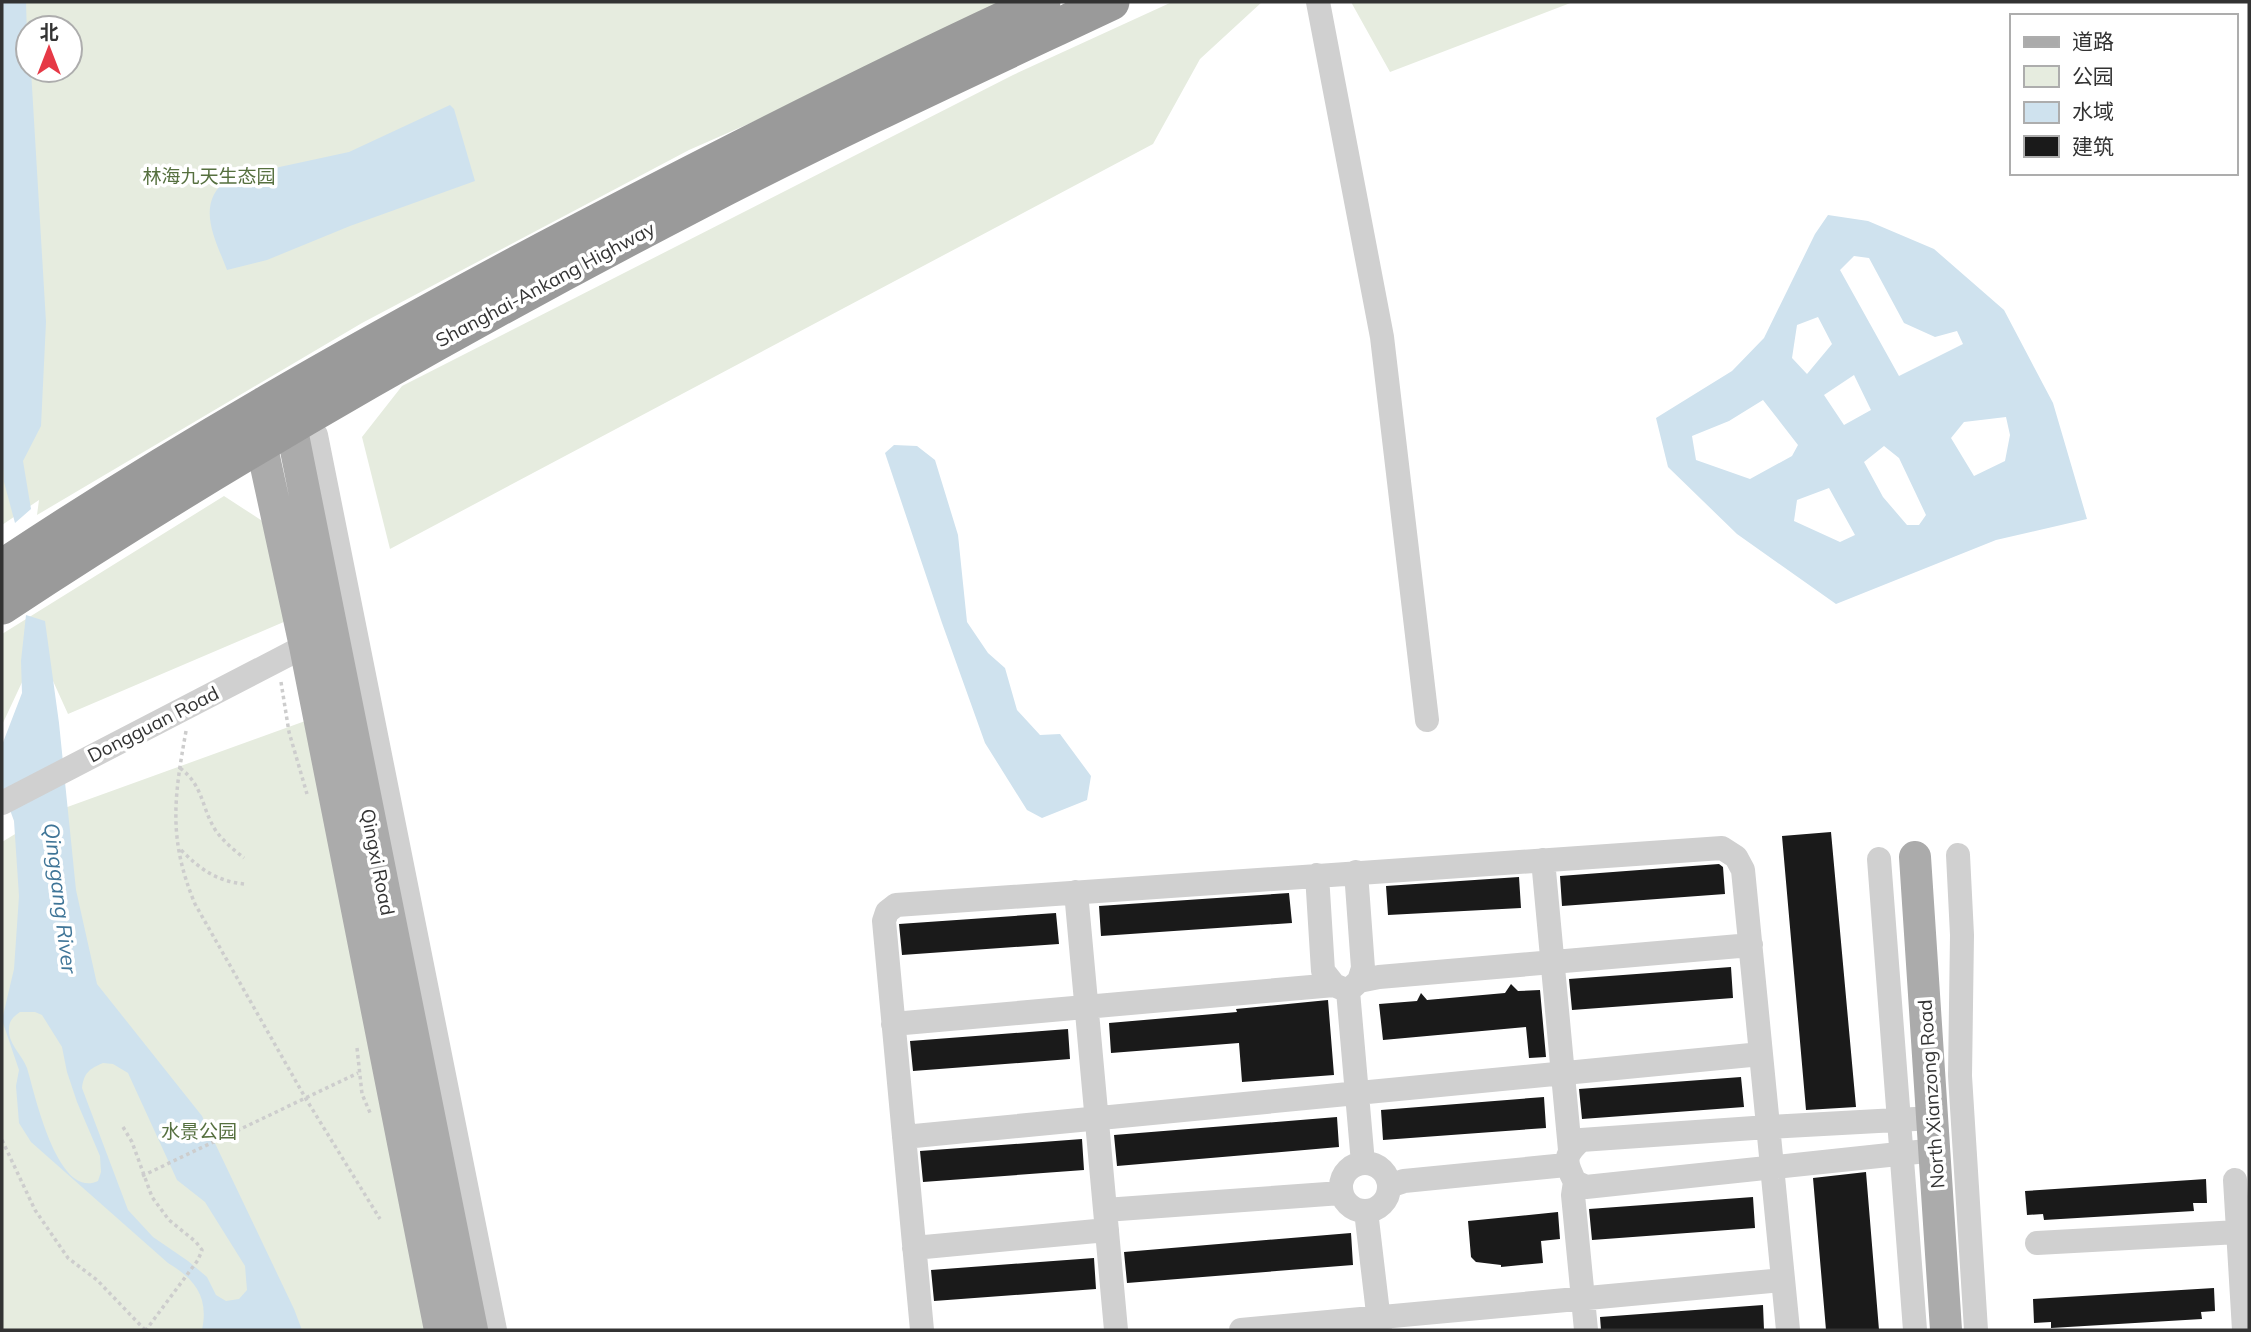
<svg xmlns="http://www.w3.org/2000/svg" width="2251" height="1332" viewBox="0 0 2251 1332" font-family="Mulish,'Noto Sans SC',sans-serif">
<rect width="100%" height="100%" fill="#fff"/>
<path fill="#e6ecdf" fill-rule="evenodd" d="M2,2H1026L689,150L362,323L37,515L39,500L2,525ZM28,28H70V70H28Z
M1172,2H1262L1200,59L1153,144L390,549L362,437L402,386L1013,75Z
M1351,2H1573L1390,72Z
M224,496L270,526L293,618L68,714L38,648L2,725V634Z
M319,716L440,1330H2V842L48,814Z"/>
<path fill="#cfe2ee" fill-rule="evenodd" d="M2,2H26L28,70H31L46,322L41,426L23,461L31,509L15,523L4,482L2,450Z
M450,105L454,109L475,181L350,226L267,260L227,270C215,238 194,203 229,178L349,152Z
M1828,215L1868,221L1934,249L2004,310L2053,403L2087,519L1996,540L1836,604L1737,534L1668,467L1656,418L1732,371L1764,338L1815,234ZM1854,256L1869,258L1904,323L1935,337L1957,331L1963,344L1899,376L1840,270ZM1818,317L1832,344L1807,374L1792,358L1797,325ZM1854,375L1871,410L1844,425L1824,395ZM1763,400L1798,445L1792,456L1750,479L1696,460L1692,436L1729,421ZM2006,417L2010,435L2005,461L1974,476L1951,438L1964,422ZM1884,446L1899,458L1926,515L1919,525H1907L1883,497L1864,462ZM1829,488L1855,535L1840,542L1794,521L1797,500Z
M894,445L917,446L935,460L958,535L967,622L988,653L1005,668L1017,710L1040,735L1060,734L1091,776L1087,800L1042,818L1027,810L985,743L942,623L885,453Z
M26,615L45,621L59,723L76,890L97,984L202,1116L294,1309L302,1330H202C209,1297 195,1279 168,1263L31,1142L19,1123L16,1086L19,1070L2,1020L14,969L19,896L14,821L2,788V745L22,693L21,661ZM20,1012H35L42,1015L62,1047L67,1072L77,1102L100,1156L101,1172L98,1181C57,1200 35,1094 27,1068C23,1056 8,1044 9,1029C9,1021 13,1017 20,1012ZM103,1063L113,1064L128,1073L177,1180L205,1202L245,1266L247,1290L239,1299L226,1301L216,1295L207,1277L188,1261L153,1237L128,1210L82,1088C84,1073 89,1069 103,1063Z"/>
<path fill="#1a1a1a" d="M1831,832L1856,1107L1806,1110L1782,836Z
M1719,864L1723,867L1725,894L1562,906L1560,876Z
M1519,877L1521,908L1388,915L1386,886Z
M1289,893L1292,923L1101,936L1099,906Z
M1056,913L1059,944L902,955L899,924Z
M1731,967L1733,998L1572,1010L1569,979Z
M1511,984L1518,991L1540,990L1546,1057L1529,1058L1526,1027L1383,1040L1379,1004L1417,1001L1421,993L1427,1000L1505,993Z
M1328,1000L1334,1075L1242,1082L1239,1043L1111,1053L1109,1023L1237,1012L1236,1009Z
M1068,1029L1070,1059L913,1071L910,1041Z
M1741,1077L1744,1107L1582,1119L1579,1089Z
M1544,1097L1546,1128L1383,1140L1381,1110Z
M1337,1117L1339,1147L1117,1166L1114,1135Z
M1082,1139L1084,1170L923,1182L920,1151Z
M1866,1172L1879,1330H1826L1813,1178Z
M2206,1179L2207,1203H2193L2194,1211L2044,1220L2043,1214L2027,1215L2025,1191Z
M1753,1197L1755,1228L1592,1240L1589,1209Z
M1558,1212L1560,1239L1541,1241L1543,1263L1501,1267V1265L1476,1262L1471,1257L1468,1221Z
M1351,1233L1353,1265L1127,1283L1124,1252Z
M1094,1258L1096,1289L934,1301L931,1270Z
M2214,1288L2215,1311L2201,1312L2202,1319L2051,1328V1322L2034,1323L2033,1299Z
M1763,1305L1764,1330H1601L1600,1317Z"/>
<g fill="none" stroke-linecap="round" stroke-linejoin="round">
<path stroke="#cdcdcd" stroke-width="3.5" stroke-dasharray="3.5 3.5" stroke-linecap="butt" d="M281,682L289,732L307,794
M186,731C174,798 168,839 195,904L306,1099L380,1219
M180,768C204,786 201,808 216,831C224,842 234,850 244,858
M181,850C200,869 216,881 244,884
M357,1048L362,1094L371,1115
M123,1127L132,1142L152,1197L169,1220L196,1242L202,1250L198,1260L146,1330
M2,1140L35,1210L68,1258L97,1280L145,1330
M142,1176L358,1073"/>
<path stroke="#d0d0d0" stroke-width="24" d="M1318,2L1382,337L1427,720
M316,435L495,1330
M2,803L305,646
M1958,855L1962,935L1960,1076L1976,1330
M1879,859L1915,1330
M1543,860L1570,1150
M1317,875L1323,971L1334,985L1348,991L1359,981L1363,968L1356,872
M1076,892L1116,1330
M1359,981L1379,977L1751,945
M1348,991L1363,1163
M893,1024L1334,985
M1933,1118L1768,1127L1581,1140C1563,1156 1565,1162 1575,1182L1586,1187L1936,1150
M904,1137L1761,1054
M1341 1187a24 24 0 1 1 48 0a24 24 0 1 1-48 0Z
M2235,1180L2244,1330
M1575,1182L1573,1195L1586,1330
M1389,1186L1404,1181L1566,1165
M1105,1210L1341,1193
M1366,1211L1380,1330
M2037,1243L2238,1232
M914,1248L1107,1230
M922,1330L884,921L887,912L896,905L1722,848L1736,857L1743,870L1788,1330
M1241,1330L1783,1280"/>
<path stroke="#ababab" stroke-width="32" d="M287,405L472,1330
M256,420L305,646L440,1330
M1915,857L1946,1330"/>
<path stroke="#9a9a9a" stroke-width="37" d="M2,568C177,451 360,348 546,249C710,163 874,79 1042,2
M2,606C226,458 460,325 699,201C834,131 973,67 1111,2"/>
</g>
<g text-anchor="middle" dominant-baseline="central" stroke-width="7" stroke-linejoin="round" paint-order="stroke">
<g font-size="19" fill="#56703f" stroke="#fff">
<text x="209" y="176">林海九天生态园</text>
<text x="199" y="1131">水景公园</text>
</g>
<g font-size="19" fill="#333" stroke="#fff">
<text transform="translate(545 284) rotate(-28)">Shanghai-Ankang Highway</text>
<text transform="translate(153 724) rotate(-27)">Dongguan Road</text>
<text transform="translate(378 862) rotate(79)">Qingxi Road</text>
<text transform="translate(1931 1094) rotate(-94)">North Xianzong Road</text>
</g>
<g font-size="21" font-style="italic" fill="#3f7597" stroke="#fff">
<text transform="translate(61 898) rotate(83)">Qinggang River</text>
</g>
</g>
<rect width="2251" height="1332" fill="none" stroke="#333333" stroke-width="7"/>
<rect x="2010" y="14" width="228" height="161" fill="#ffffff" stroke="#adadad" stroke-width="2"/>
<rect x="2024" y="37" width="35" height="10" fill="#ababab" stroke="#adadad" stroke-width="2"/>
<text x="2072" y="49" font-size="21" fill="#333333">道路</text>
<rect x="2024" y="66" width="35" height="21" fill="#e6ecdf" stroke="#adadad" stroke-width="2"/>
<text x="2072" y="84" font-size="21" fill="#333333">公园</text>
<rect x="2024" y="102" width="35" height="21" fill="#cfe2ee" stroke="#adadad" stroke-width="2"/>
<text x="2072" y="119" font-size="21" fill="#333333">水域</text>
<rect x="2024" y="136" width="35" height="21" fill="#1a1a1a" stroke="#adadad" stroke-width="2"/>
<text x="2072" y="154" font-size="21" fill="#333333">建筑</text>
<g transform="translate(49 49)"><circle r="33" fill="#ffffff" stroke="#adadad" stroke-width="2"/>
<path d="M0-5L12 26L0 18L-12 26Z" fill="#e63946"/>
<text y="-10" font-size="19" font-weight="bold" text-anchor="middle" fill="#333333">北</text>
</g>
</svg>
